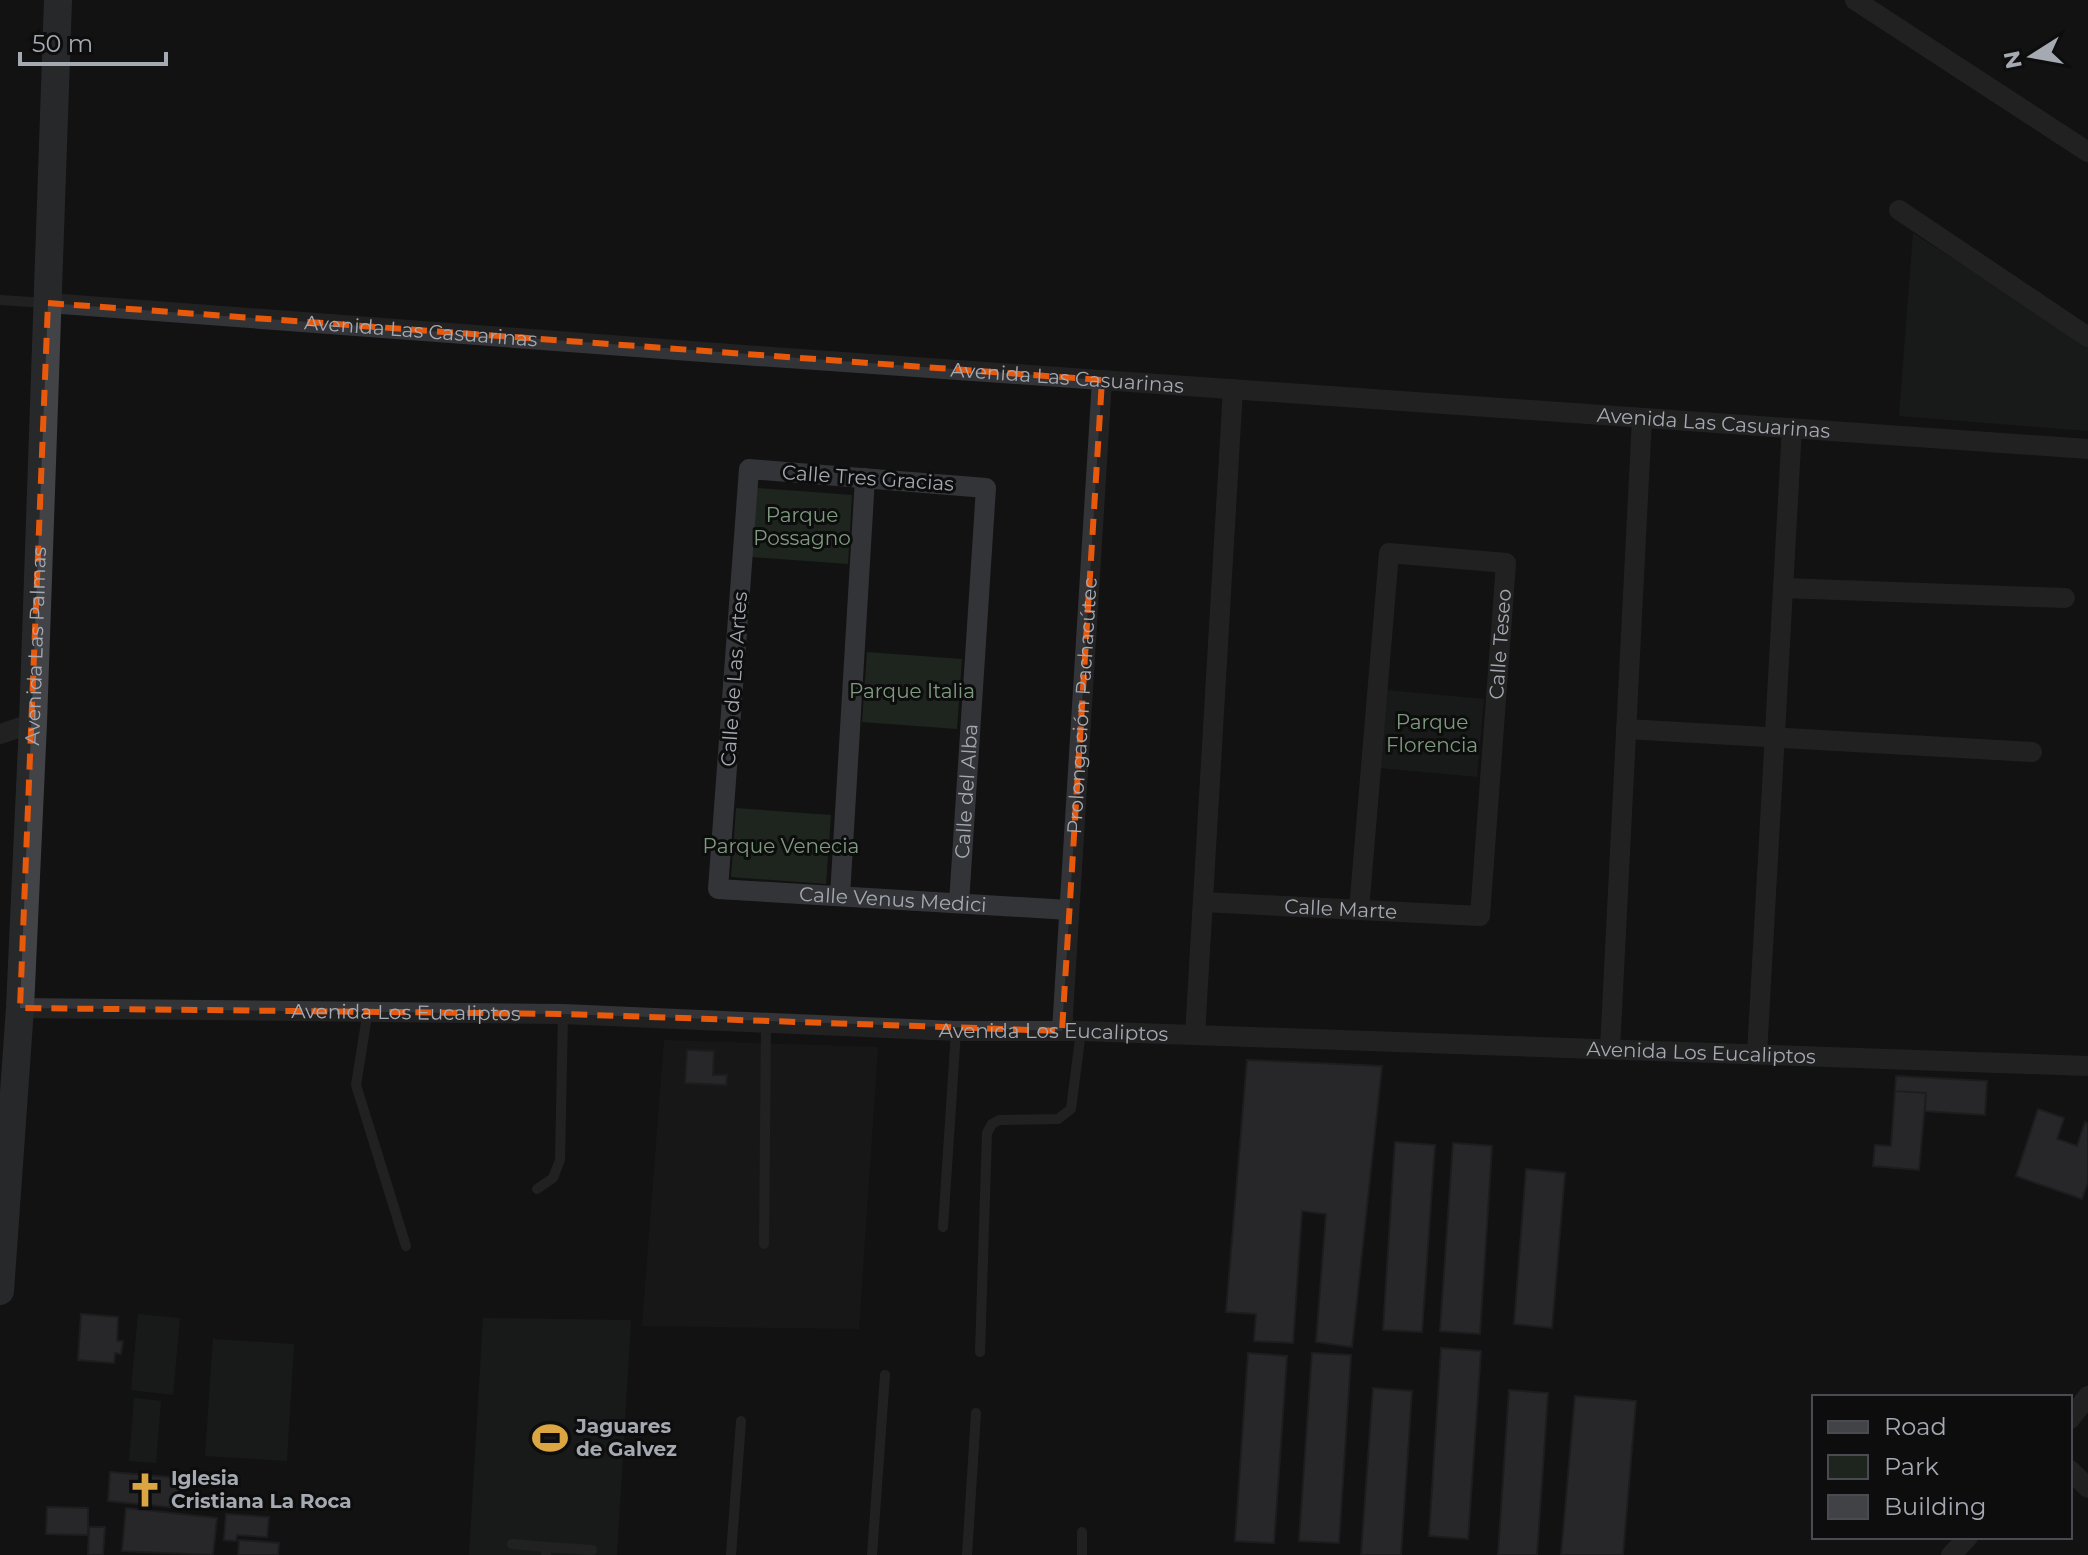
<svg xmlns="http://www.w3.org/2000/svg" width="2088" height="1555" viewBox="0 0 2088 1555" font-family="Montserrat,sans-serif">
<rect width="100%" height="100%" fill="#121213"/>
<path fill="#1e1e20" d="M664,1040L878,1047L859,1329L642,1326Z"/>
<path fill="#1e251f" d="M1913,233L2088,346V431L1899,416Z
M757,488L852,495L848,564L752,557Z
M867,652L962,659L957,729L862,722Z
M1386,690L1484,699L1477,777L1380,768Z
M736,808L831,815L826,884L731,877Z
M138,1314L180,1318L173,1395L131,1390Z
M483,1318L631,1320L617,1555H469Z
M213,1339L294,1344L287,1461L205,1456Z
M134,1398L161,1401L156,1463L129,1461Z"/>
<path fill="#414246" stroke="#2c2c2f" stroke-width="2" d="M687,1050L714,1051L713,1075H727L726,1085L685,1083Z
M1247,1060L1382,1066L1352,1347L1316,1342L1326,1214L1302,1211L1293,1343L1254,1341L1256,1314L1226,1312Z
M1896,1076L1987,1081L1985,1115L1925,1111L1926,1093L1895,1091Z
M1895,1091L1926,1093L1919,1170L1873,1166L1875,1145L1891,1146Z
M2038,1109L2064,1118L2057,1139L2077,1146L2085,1122L2088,1124V1182L2082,1199L2016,1176Z
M1395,1142L1435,1145L1422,1332L1383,1330Z
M1453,1143L1492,1146L1480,1334L1440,1331Z
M1526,1169L1565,1173L1552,1328L1514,1324Z
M81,1314L118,1317L117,1341H123L121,1354L115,1353L114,1363L78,1360Z
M1441,1348L1481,1351L1468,1539L1429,1536Z
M1248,1353L1287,1356L1274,1543L1235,1541Z
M1312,1353L1351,1355L1339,1543L1299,1541Z
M1373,1388L1412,1391L1401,1555H1361Z
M1509,1390L1548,1393L1537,1555H1498Z
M1575,1396L1636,1401L1623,1555H1561Z
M110,1472L181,1478L179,1508L108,1501Z
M47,1507L88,1508V1535L46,1534Z
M126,1508L217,1518L213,1555L122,1551Z
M226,1514L269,1517L267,1537L237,1535L236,1541L224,1540Z
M89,1527H105L103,1555H88Z
M239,1540L279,1543L278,1555H238Z"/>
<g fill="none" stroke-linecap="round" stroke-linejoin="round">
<path stroke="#333437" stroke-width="10" d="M0,300L46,303
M368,1010L356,1085L406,1246
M537,1189L553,1178L560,1160L563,1014
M943,1227L956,1031
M764,1244L766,1024
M980,1352L987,1133L992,1124L999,1120L1058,1119L1071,1109L1081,1031
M512,1544L547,1547
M546,1555L547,1547L592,1550
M731,1555L741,1421
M872,1555L885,1375
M967,1555L976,1413
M1082,1555V1532"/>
<g stroke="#333437" stroke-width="20">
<path d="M1855,0L2088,152"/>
<path d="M1899,210L2088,337"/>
<path id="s1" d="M48,303L757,356L2088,449"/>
<path d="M1783,588L2065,598"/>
<path d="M1626,729L2032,752"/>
<path d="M0,734L33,723"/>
<path d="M840,896L865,478"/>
<path id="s2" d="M1203,902L1480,916L1506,563L1389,553L1359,910"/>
<path id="s3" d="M959,903L986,488L749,469L718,889L1069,910"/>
<path id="s4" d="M20,1008L563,1014L956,1031H1081L2088,1066"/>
<path id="s5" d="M1062,1031L1102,380"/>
<path d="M1195,1035L1233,389"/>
<path d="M1610,1049L1642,418"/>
<path d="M1757,1054L1792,428"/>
<path d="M2070,1419L2088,1396"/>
<path d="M2070,1470L2088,1488"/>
<path d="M1951,1555L1968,1537"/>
</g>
<path stroke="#414347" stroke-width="28" id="s6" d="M0,1291L20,1008L33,723L58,0"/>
</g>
<path d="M0 0H2088V1555H0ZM48,303L1102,380L1062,1031L563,1014L20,1008Z" fill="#121213" fill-opacity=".55" fill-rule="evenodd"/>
<path fill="none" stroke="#e8590c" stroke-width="6" stroke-dasharray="16 10" stroke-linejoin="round" d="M48,303L1102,380L1062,1031L563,1014L20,1008Z"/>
<defs>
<g id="stadium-bare" transform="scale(2.76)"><path d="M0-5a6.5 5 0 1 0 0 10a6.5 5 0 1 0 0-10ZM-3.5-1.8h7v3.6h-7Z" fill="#dba642" stroke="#0d0d0e" stroke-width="2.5" paint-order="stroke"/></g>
<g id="church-bare" transform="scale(2.76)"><path d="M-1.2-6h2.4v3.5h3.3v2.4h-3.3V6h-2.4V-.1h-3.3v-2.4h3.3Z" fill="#dba642" stroke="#0d0d0e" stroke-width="2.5" paint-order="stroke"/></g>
</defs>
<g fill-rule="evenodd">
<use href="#stadium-bare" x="550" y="1438"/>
<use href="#church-bare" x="145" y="1490"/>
</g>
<g text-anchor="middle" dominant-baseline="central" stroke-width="6" stroke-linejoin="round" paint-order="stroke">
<g font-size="20" fill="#a5a9b2" stroke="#0d0d0e">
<text stroke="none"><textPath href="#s1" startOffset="374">Avenida Las Casuarinas</textPath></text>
<text stroke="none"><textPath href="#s1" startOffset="1022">Avenida Las Casuarinas</textPath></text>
<text stroke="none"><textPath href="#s1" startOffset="1670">Avenida Las Casuarinas</textPath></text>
<text transform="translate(868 478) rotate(4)">Calle Tres Gracias</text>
<text stroke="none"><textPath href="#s2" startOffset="550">Calle Teseo</textPath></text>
<text stroke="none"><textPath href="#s6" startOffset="646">Avenida Las Palmas</textPath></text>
<text transform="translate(734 679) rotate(-86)">Calle de Las Artes</text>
<text stroke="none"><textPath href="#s5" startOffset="326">Prolongación Pachacútec</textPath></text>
<text stroke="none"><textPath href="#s3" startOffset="112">Calle del Alba</textPath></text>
<text stroke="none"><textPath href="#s3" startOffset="1250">Calle Venus Medici</textPath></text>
<text stroke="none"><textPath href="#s2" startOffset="138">Calle Marte</textPath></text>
<text stroke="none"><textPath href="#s4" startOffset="386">Avenida Los Eucaliptos</textPath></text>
<text stroke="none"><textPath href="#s4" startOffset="1034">Avenida Los Eucaliptos</textPath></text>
<text stroke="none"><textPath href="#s4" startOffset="1682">Avenida Los Eucaliptos</textPath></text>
</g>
<g font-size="20" fill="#7e9b7f" stroke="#0d0d0e">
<text x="802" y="515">Parque<tspan x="802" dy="23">Possagno</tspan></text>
<text x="912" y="691">Parque Italia</text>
<text x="1432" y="722">Parque<tspan x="1432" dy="23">Florencia</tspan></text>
<text x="781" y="846">Parque Venecia</text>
</g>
<g font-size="20" font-weight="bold" fill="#a5a9b2" stroke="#0d0d0e" text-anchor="start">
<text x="576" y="1426">Jaguares<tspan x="576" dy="23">de Galvez</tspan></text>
<text x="171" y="1478">Iglesia<tspan x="171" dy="23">Cristiana La Roca</tspan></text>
</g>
</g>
<rect x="1812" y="1395" width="260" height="144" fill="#0d0d0e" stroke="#4a4b50" stroke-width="2"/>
<rect x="1828" y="1421" width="40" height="12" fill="#414347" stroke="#4a4b50" stroke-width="2"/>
<text x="1884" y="1435" font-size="24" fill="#a5a9b2">Road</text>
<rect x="1828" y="1455" width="40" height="24" fill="#1e251f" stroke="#4a4b50" stroke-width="2"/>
<text x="1884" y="1475" font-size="24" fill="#a5a9b2">Park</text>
<rect x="1828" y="1495" width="40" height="24" fill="#414246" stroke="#4a4b50" stroke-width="2"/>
<text x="1884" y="1515" font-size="24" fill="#a5a9b2">Building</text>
<g transform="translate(2032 56) rotate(259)" stroke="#0d0d0e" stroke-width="6" paint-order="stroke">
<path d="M0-6L14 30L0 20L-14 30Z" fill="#a5a9b2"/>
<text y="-12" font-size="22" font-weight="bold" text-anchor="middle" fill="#a5a9b2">N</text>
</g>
<path d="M20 52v12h146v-12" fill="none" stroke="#a5a9b2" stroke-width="4"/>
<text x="32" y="52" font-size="24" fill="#a5a9b2" stroke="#0d0d0e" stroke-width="6" paint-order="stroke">50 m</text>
</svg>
